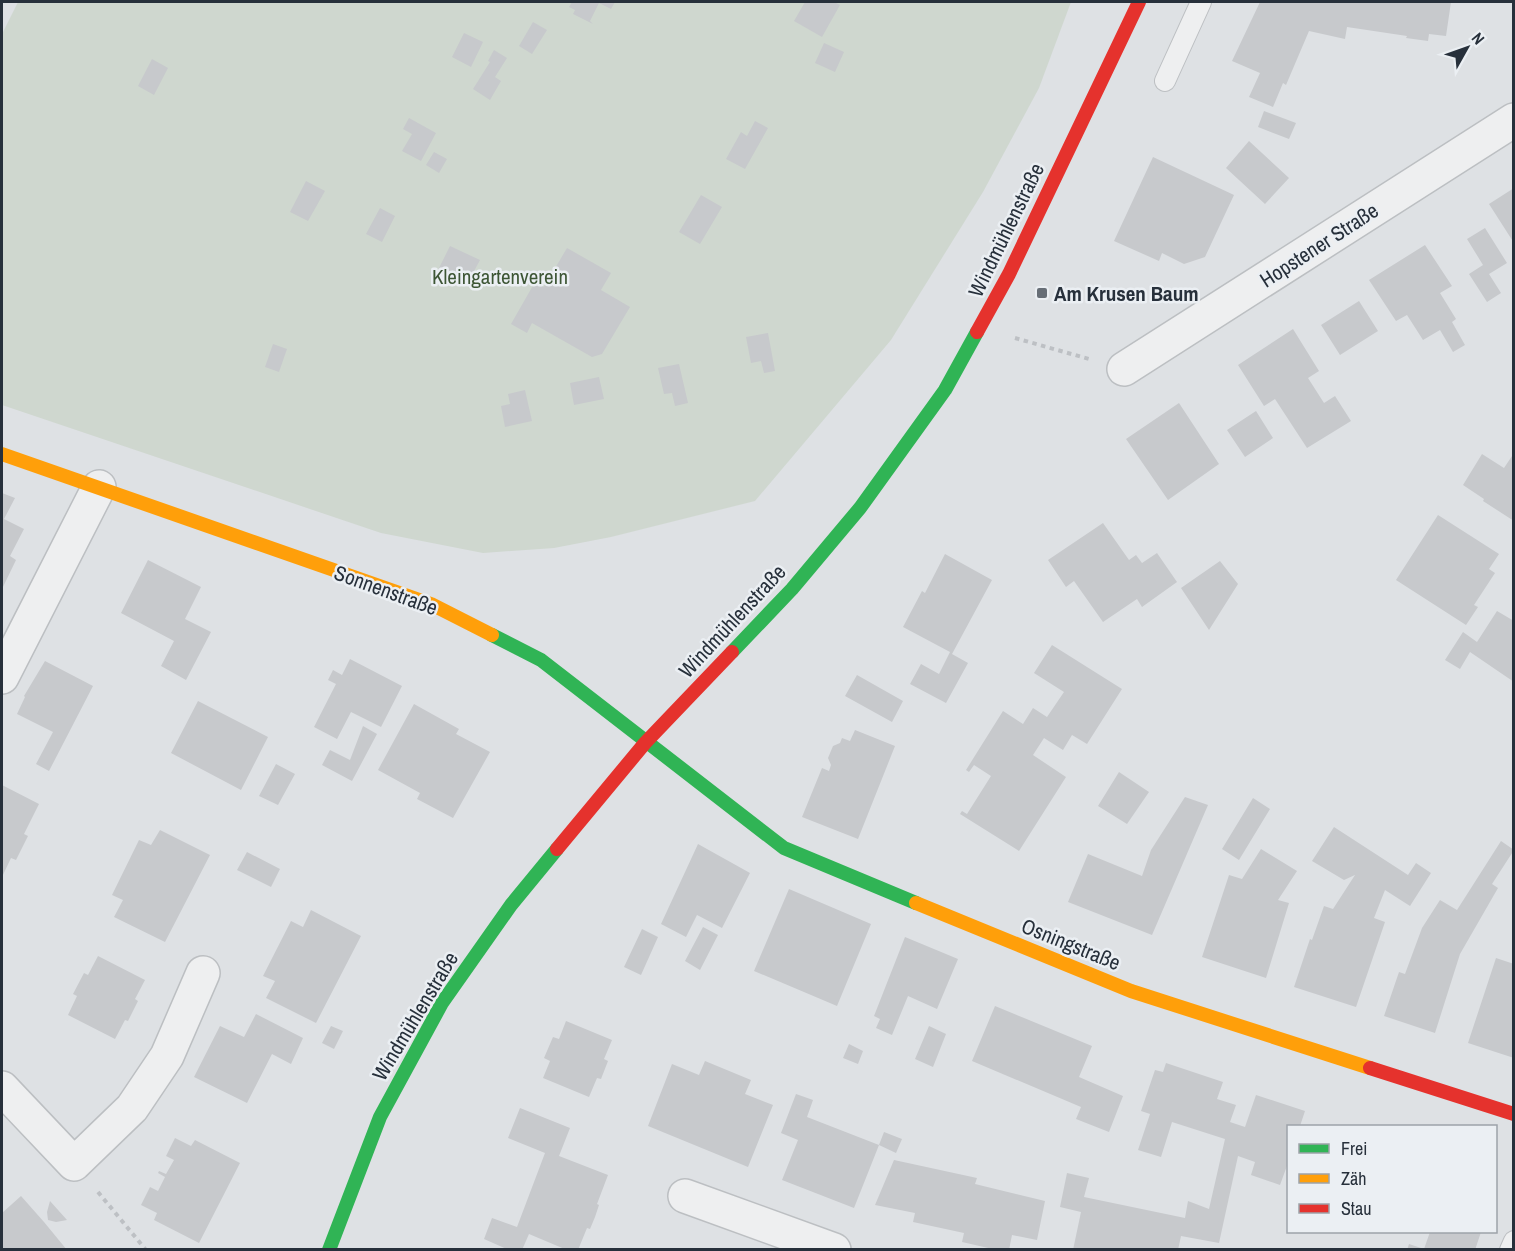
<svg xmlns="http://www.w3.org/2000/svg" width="1515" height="1251" viewBox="0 0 1515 1251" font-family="'Archivo Narrow',sans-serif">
<rect width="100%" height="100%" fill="#dee1e4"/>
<path fill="#cfd7cf" d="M18,2H1071L1039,88L983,192L891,340L755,501L611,537L554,548L483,553L381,533L2,405V34Z"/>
<path fill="#c7c9cc" d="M572,2H615L611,9L599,3L590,21L593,24L573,14L575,10L569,7Z
M805,2H834L840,5L822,37L794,21Z
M1260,2H1451L1446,36L1429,34L1428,41L1406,38L1407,36L1347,27L1345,39L1309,31L1286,85L1283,83L1273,107L1249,97L1260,73L1232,61Z
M533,22L547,30L532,54L519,46Z
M464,33L483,42L471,67L452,57Z
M824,43L844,52L835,72L815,63Z
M494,50L507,58L495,77L501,81L490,100L473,89L490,62L488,61Z
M152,59L168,68L154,95L138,86Z
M1264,111L1296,123L1289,139L1258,127Z
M409,118L436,133L421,161L402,151L412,134L403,129Z
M755,121L768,128L745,169L726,159L741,132L747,136Z
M1249,141L1289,178L1265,204L1226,168Z
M434,152L447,159L439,173L426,165Z
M1153,157L1234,195L1205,257L1184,264L1162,253L1159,261L1114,241Z
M306,181L325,191L308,221L290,212Z
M1514,188V243L1489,204Z
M701,195L722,207L700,244L679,232Z
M380,208L395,216L382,242L366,234Z
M1485,228L1507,263L1489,274L1501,293L1487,302L1469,274L1483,265L1467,239Z
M1425,245L1452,286L1440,293L1456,319L1452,322L1465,345L1453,352L1440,330L1423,340L1407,315L1396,321L1369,280Z
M450,246L480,260L466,286L437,272Z
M567,248L611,273L601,290L630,307L602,354L592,357L532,323L527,333L511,324L535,282L544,287Z
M1359,301L1378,331L1340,355L1321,325Z
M1293,329L1319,371L1308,378L1324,403L1335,396L1351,421L1307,448L1275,399L1264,406L1238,365Z
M768,333L775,371L764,373L761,361L751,363L746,337Z
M273,344L287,349L279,372L265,367Z
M679,364L688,403L675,406L672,393L664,394L658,368Z
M599,377L604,399L574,405L570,383Z
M525,390L532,421L505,427L501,406L510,404L508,394Z
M1179,403L1219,464L1168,500L1126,439Z
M1256,411L1273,438L1245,457L1227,430Z
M1514,453V521L1483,501L1484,499L1463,485L1482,454L1504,468Z
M2,493L15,498L4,519L24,529L10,556L16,560L2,589Z
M1438,515L1499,554L1489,569L1495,573L1474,605L1478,607L1466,625L1396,580Z
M1103,523L1129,560L1136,555L1142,563L1157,553L1177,582L1142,607L1137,599L1103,622L1074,581L1066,587L1048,560Z
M945,554L992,580L952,654L968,663L946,703L910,684L921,664L939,674L950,652L903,627L922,591L925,593Z
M148,560L201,587L185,619L211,632L186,680L161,666L174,641L121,613Z
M1220,561L1238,584L1209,630L1181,588Z
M1497,611L1514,621V682L1470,652L1460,669L1445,660L1463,632L1477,642Z
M1052,645L1122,689L1087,744L1072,735L1063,750L1044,738L1033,755L1066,777L1019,851L960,814L962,811L967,814L991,776L974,765L969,772L966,770L1003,711L1023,724L1033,708L1047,717L1064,692L1034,673Z
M350,659L402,686L381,727L351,712L337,739L314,727L336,684L328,680L333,670L342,675Z
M45,661L93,686L49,771L36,764L53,732L17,714L25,697L24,696Z
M857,675L903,701L892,722L845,696Z
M198,701L268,737L241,790L171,753Z
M414,704L459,729L456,734L490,752L453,818L417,799L420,793L378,770Z
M363,726L377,734L352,781L322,765L330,750L350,760Z
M855,730L895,746L858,839L802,817L822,768L829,771L831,765L828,758L833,746L840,743L842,738L850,741Z
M276,764L295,774L278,805L259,796Z
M1119,772L1149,792L1127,824L1098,806Z
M2,785L39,804L24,834L28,836L16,860L11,858L2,877Z
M1185,797L1208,805L1152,935L1068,902L1088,854L1142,876L1151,850Z
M1253,798L1270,809L1239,860L1222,849Z
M1334,827L1408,875L1416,863L1431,873L1410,906L1385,890L1374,918L1385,922L1356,1007L1294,987L1310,939L1312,940L1324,906L1333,909L1355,875L1344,880L1312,861Z
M160,830L210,855L165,942L114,917L123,900L112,895L139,840L151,845Z
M1501,841L1514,850L1492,884L1498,888L1460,954L1435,1033L1384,1016L1399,972L1405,974L1422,928L1440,900L1457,910Z
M698,844L750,873L722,928L697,915L686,937L661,924Z
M1261,849L1297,871L1278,900L1289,903L1266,978L1202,957L1229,875L1242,879Z
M247,852L280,869L271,887L237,870Z
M789,889L871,924L837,1006L754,971Z
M311,910L361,936L316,1023L266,998L275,981L263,976L291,921L303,927Z
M703,927L718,935L700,970L685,961Z
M642,929L658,937L641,975L624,967Z
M905,937L958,959L937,1009L908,996L892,1035L876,1028L880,1019L874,1016Z
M98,956L145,980L135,999L138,1001L128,1021L125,1020L115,1039L68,1015L77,996L73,994L84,973L88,975Z
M1496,958L1514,964V1058L1468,1043Z
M995,1006L1092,1046L1079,1077L1123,1096L1109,1132L1076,1119L1081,1107L972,1061Z
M256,1014L303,1038L291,1064L272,1054L247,1103L194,1077L220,1026L244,1037Z
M566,1021L612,1040L604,1059L608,1061L601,1079L597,1078L589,1097L543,1078L550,1061L544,1058L553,1037L559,1039Z
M331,1026L343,1031L334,1049L322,1043Z
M929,1026L946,1034L933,1067L915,1059Z
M849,1044L863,1051L858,1064L843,1058Z
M705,1061L751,1080L745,1094L773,1105L748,1167L648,1126L672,1064L699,1075Z
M1166,1063L1223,1082L1217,1099L1236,1105L1230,1122L1245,1127L1256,1095L1305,1111L1300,1126H1288V1163L1280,1185L1251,1175L1255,1162L1238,1156L1219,1243L1181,1236L1178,1250H1073L1081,1212L1060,1207L1067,1173L1089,1178L1084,1197L1185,1218L1188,1201L1209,1209L1225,1139L1172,1122L1161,1157L1138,1150L1150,1114L1141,1111L1155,1070L1163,1072Z
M796,1094L813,1100L807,1117L879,1145L884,1132L902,1139L896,1153L879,1145L854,1208L782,1180L798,1140L781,1133Z
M520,1108L570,1128L559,1156L608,1175L597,1204L599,1205L595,1217L590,1229L587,1228L578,1250H567L529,1234L522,1250H509L484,1239L492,1218L517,1227L545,1153L508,1138Z
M175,1138L191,1146L195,1140L240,1163L199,1243L154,1220L157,1213L141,1205L150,1187L158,1191L165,1177L158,1173L159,1171L166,1174L174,1160L166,1156Z
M894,1160L977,1178L975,1184L1045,1201L1037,1240L1012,1235L1009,1250H997L962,1242L964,1233L913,1222L915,1213L875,1205Z
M21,1196L44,1222L67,1250H2V1213Z
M50,1201L67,1220L56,1222L48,1220L47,1212Z
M1430,1232H1481L1475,1250H1407L1409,1244L1424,1249Z"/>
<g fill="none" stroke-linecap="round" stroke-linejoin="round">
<g stroke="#bcbfc2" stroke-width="22">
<path id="lane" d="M1165,81L1201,2
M1510,1250L1514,1241"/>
</g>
<g stroke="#bcbfc2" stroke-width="36">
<path id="street" d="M1124,369L1514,120
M2,677L99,487
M2,1088L74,1164L132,1108L167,1056L203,973
M685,1196L834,1250"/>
</g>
<path stroke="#bdc0c4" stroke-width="4" stroke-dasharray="4.5 4.5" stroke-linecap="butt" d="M1015,338L1089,359
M98,1192L146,1250"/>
<use href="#lane" stroke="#eeeff0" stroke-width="20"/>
<use href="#street" stroke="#eeeff0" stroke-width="33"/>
<path stroke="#30b455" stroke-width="14" d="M492,635L541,660L784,848L916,903
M732,652L792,589L860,508L945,390L977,332
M329,1250L380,1117L442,1003L511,905L557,849"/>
<path stroke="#ff9f0a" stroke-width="14" d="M2,454L431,604L492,635
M916,903L1131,991L1370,1068"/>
<path stroke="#e5322d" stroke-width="14" d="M977,332L1009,274L1139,2
M557,849L645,743L732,652
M1370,1068L1514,1114"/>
</g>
<rect fill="#676e76" stroke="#ebeff3" stroke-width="2" x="1036" y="287" width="12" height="12" rx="3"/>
<g text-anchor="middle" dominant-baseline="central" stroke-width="5" stroke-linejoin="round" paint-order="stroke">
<g font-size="21" fill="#27303b" stroke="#ebeff3">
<text transform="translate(1006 230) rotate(-64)">Windmühlenstraße</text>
<text transform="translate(1319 245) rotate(-33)">Hopstener Straße</text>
<text transform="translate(386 590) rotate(20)">Sonnenstraße</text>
<text transform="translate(732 621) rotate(-47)">Windmühlenstraße</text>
<text transform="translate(1071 944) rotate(22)">Osningstraße</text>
<text transform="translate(415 1016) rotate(-59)">Windmühlenstraße</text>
</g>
<g font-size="21" fill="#3d5635" stroke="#ebeff3">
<text x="500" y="276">Kleingartenverein</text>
</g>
<g font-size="21" font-weight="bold" fill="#27303b" stroke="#ebeff3" text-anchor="start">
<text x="1054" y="293">Am Krusen Baum</text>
</g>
</g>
<rect width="1515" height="1251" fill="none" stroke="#27303b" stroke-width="6"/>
<rect x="1287" y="1125" width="210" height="108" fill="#ebeff3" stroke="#9da3a9" stroke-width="1.5"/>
<rect x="1299" y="1144" width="30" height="9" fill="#30b455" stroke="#9da3a9" stroke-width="1.5"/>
<text x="1341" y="1155" font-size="18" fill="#27303b">Frei</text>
<rect x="1299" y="1174" width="30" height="9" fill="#ff9f0a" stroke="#9da3a9" stroke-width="1.5"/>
<text x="1341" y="1185" font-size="18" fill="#27303b">Zäh</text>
<rect x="1299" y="1204" width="30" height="9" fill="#e5322d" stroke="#9da3a9" stroke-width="1.5"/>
<text x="1341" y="1215" font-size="18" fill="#27303b">Stau</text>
<g transform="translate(1467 48) rotate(50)" stroke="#ebeff3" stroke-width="4.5" paint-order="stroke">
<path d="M0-4.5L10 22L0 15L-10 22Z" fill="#27303b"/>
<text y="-9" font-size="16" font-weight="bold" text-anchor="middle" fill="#27303b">N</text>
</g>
</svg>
